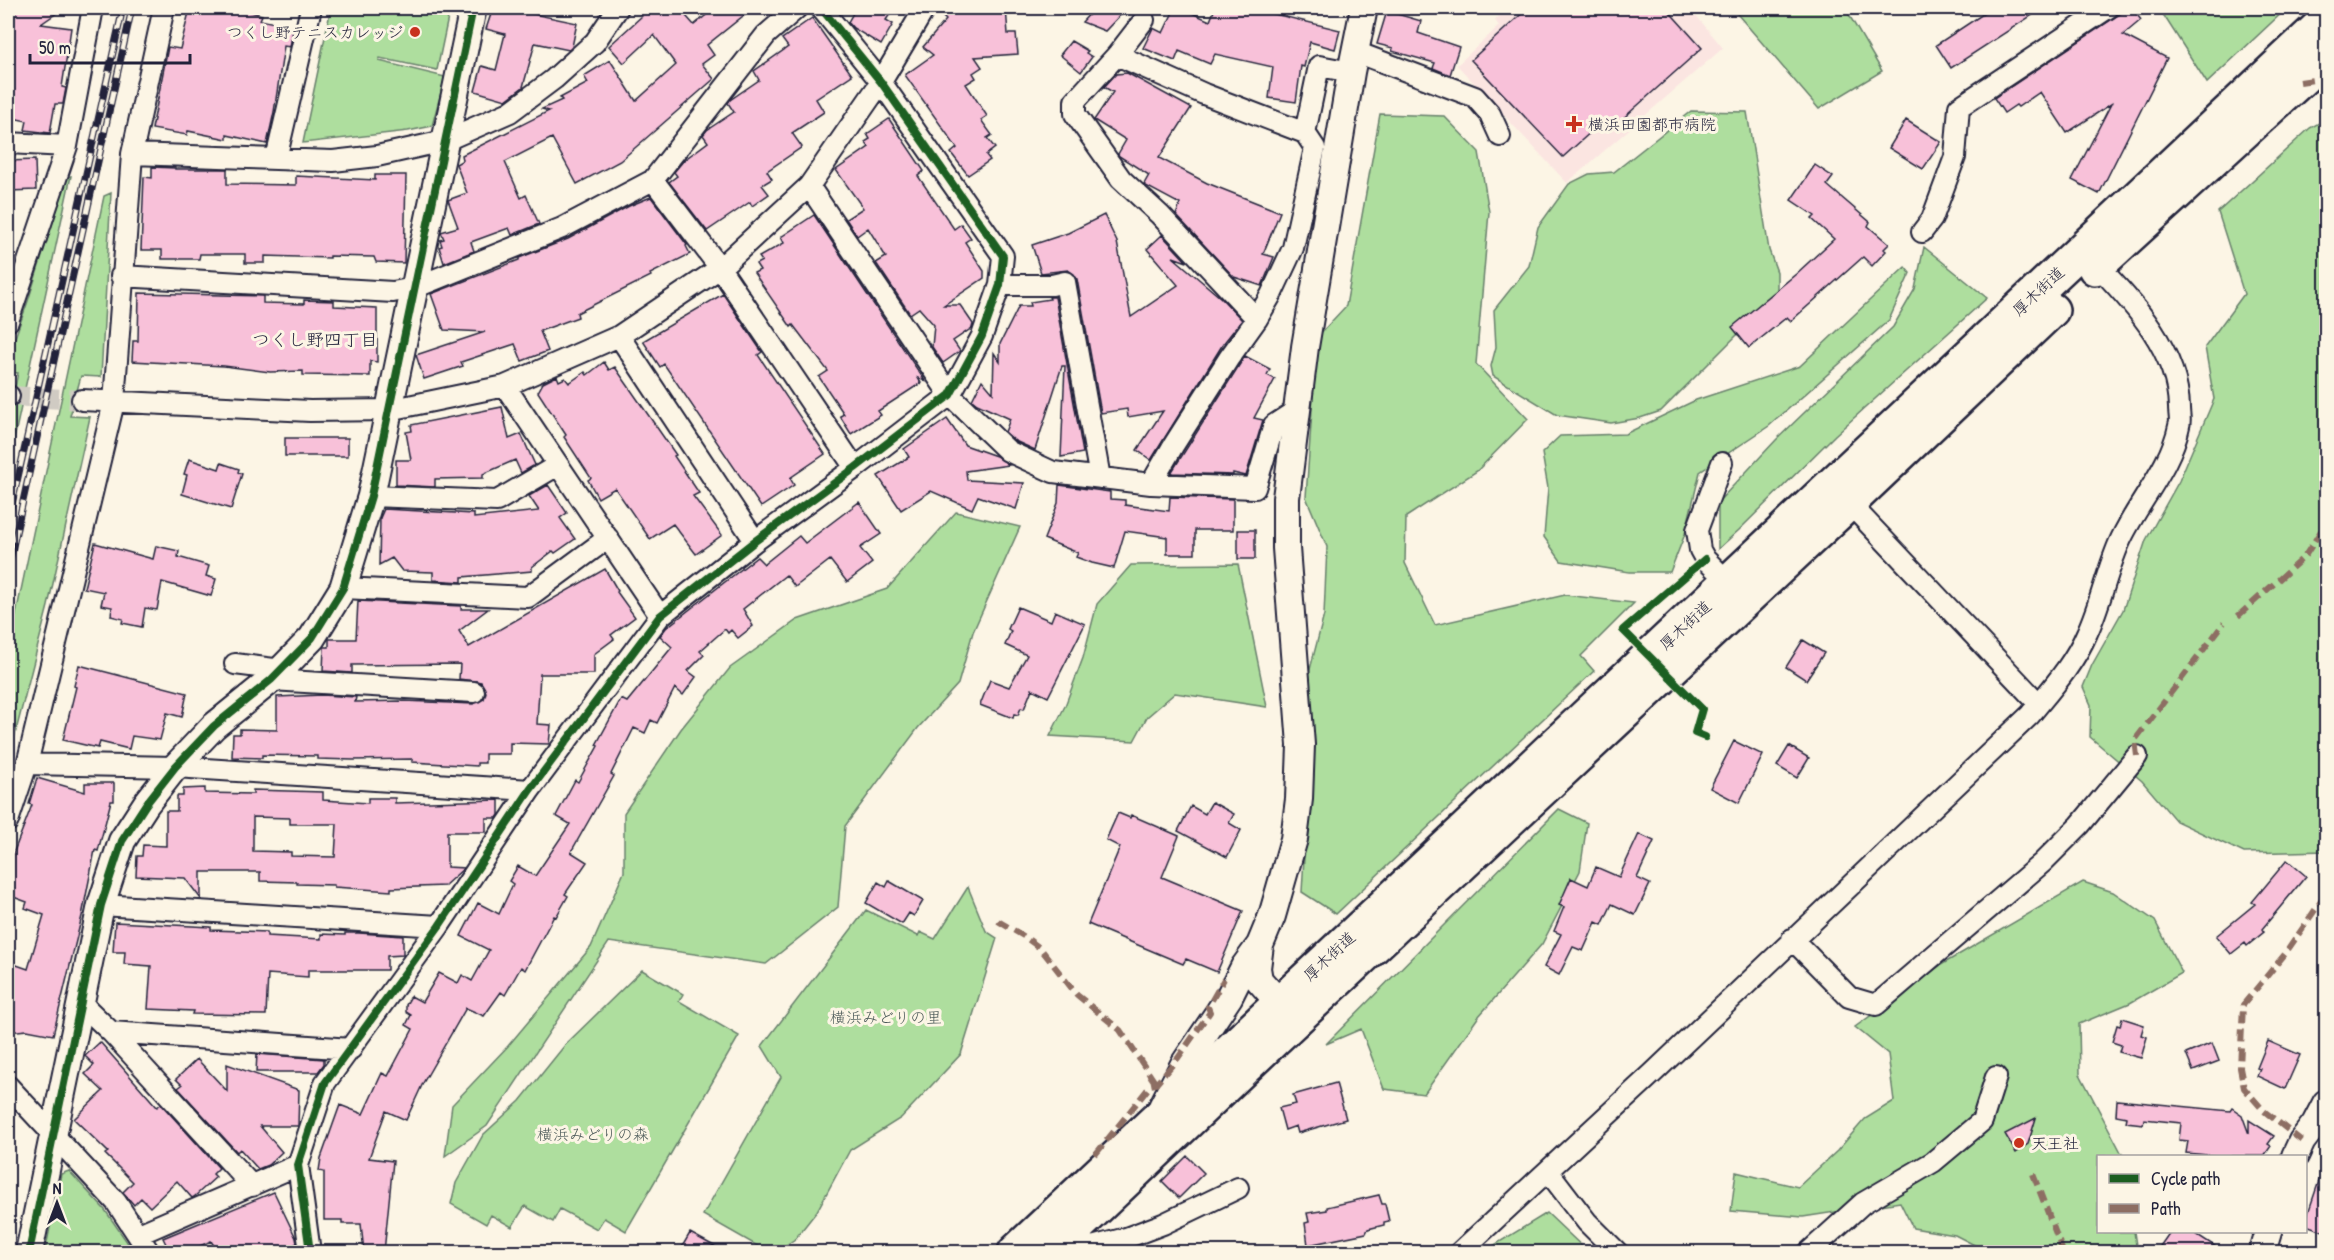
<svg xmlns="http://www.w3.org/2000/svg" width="2334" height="1260" viewBox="0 0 2334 1260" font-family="'Patrick Hand','Klee One',sans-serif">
<rect width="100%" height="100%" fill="#fcf5e5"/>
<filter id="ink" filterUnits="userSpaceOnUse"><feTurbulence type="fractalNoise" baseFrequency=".0167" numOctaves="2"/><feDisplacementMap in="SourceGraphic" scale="12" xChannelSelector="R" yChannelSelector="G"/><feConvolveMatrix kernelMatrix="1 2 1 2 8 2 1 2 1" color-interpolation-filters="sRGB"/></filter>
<g filter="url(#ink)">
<path fill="#fbe5e1" d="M1508,8H1690L1723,48L1567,183L1457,65L1499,26L1495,20Z"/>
<path fill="#aede9e" stroke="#68806c" stroke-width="1.5" d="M331,8H450L437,70L380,58L379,61L445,77L432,126L408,131L303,143Z
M1732,8H1845L1882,71L1819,109Z
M2159,8H2287L2207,83Z
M1691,111L1747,112L1769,250L1777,272V295L1661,411L1640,418L1611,423L1557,415L1493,376L1491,366L1496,347L1494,310L1529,266L1538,227L1569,184L1589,174L1614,172Z
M1380,114L1444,116L1479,152L1489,212L1476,364L1528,419L1477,471L1406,517L1405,563L1435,625L1565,595L1634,603L1581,656L1594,671L1336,914L1302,892L1309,773L1307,681L1324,615L1327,547L1306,497L1317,337L1346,306Z
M2326,119V851L2244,853L2176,821L2142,781L2090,737L2091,705L2083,687L2092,665L2123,610L2146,540L2179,481L2214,399L2205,347L2244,294L2218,212L2310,128Z
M71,176L8,467V419L18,373L8,372V357L28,301L67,177Z
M111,193L101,377L81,376L70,416L90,417L48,606L8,762V652L104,196Z
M1924,247L1987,298L1835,435L1739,530L1718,549V502L1776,440L1893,327L1915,289Z
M1905,267L1910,273L1889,320L1769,426L1700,472L1685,534L1670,572H1629L1561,561L1544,537L1548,488L1542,453L1560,436L1625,434L1696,400L1800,366Z
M956,512L1020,527L973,632L958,684L918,728L845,826L838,907L766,964L609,942L487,1126L445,1156L452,1105L508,1046L591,947L624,872V813L681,729L730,668L797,620L887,589Z
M1238,564L1267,707L1175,693L1147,717L1134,741L1050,736L1065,706L1083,658L1097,604L1131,565Z
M1559,809L1587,823L1580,871L1542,944L1479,1016L1424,1094L1384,1089L1361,1029L1326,1044Z
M2083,882L2113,892L2155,921L2182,973L2130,1003L2079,1024L2080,1074L2123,1156H2098V1232H2134L2137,1252H1988L1955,1235L1913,1228L1900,1202L1803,1217L1731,1211L1736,1172L1798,1187L1837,1151L1865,1119L1894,1101L1888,1054L1855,1027L1941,965Z
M968,887L986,931L997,938L961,1054L901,1118L850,1150L817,1211L795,1239L776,1252H768L703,1215L781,1077L762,1046L866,910L918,936L920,932L935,939Z
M642,970L683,994L679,1001L739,1036L626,1231L604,1218L597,1229L560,1209L553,1222L525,1206L512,1227L491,1215L486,1224L451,1204L456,1183L483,1135L520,1101L565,1045Z
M69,1171L105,1210L134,1252H45L61,1174Z
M1547,1213L1588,1252H1483Z"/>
<path fill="#f8c1d9" stroke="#22223b" stroke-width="1.5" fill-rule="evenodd" d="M16,8H64L41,24L71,28L62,87L66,88L63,104H55L50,133L25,130L27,121L8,117V49Z
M190,8L204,12L205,8H213L233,14L234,10L240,11V9L262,15L260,20L280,24V28L293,30L290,47L284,46L274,112L267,144L227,135V139L188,131L187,135L152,129L168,47L180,49Z
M493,8H505L577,23L572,47L569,50L535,43L523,87L506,100L475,91L482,66L496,70L505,34L486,29Z
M635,8H679L694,25L715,8H753L707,45L714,55L702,64L714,79L620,161L577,184L552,138L505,162L521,198L526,195L539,224L512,235L509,228L471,242L474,251L444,263L439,247L442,246L440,240L444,239L441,232L458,227L448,200L467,193L456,164L463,160L462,155L549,111L542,109L562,100L560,98L588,83L584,76L610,60L636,101L676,65L654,35L624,63L609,46L642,16Z
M856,8H894L886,20L893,24L881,45L853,28L848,22Z
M937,8H1006L1008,34H1016L1018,54L975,57L982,67L973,73L976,78L966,84L987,116L981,120L992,135L987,138L995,148L986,155L990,160L968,175L951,153L957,148L905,75L933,55L923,47L946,20L936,10Z
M1095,8H1127L1105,31L1082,22Z
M1175,8H1181L1210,21L1215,8H1250L1340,30L1335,49L1310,42L1304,67L1301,66L1296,102L1269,98L1273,67L1215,54L1210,64L1179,51L1175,61L1143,48L1153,28L1163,33Z
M1528,8H1666L1702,48L1609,131L1602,122L1563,157L1471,60Z
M1992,8H2043L1951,68L1936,45Z
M2129,8H2132L2141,20L2123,35L2167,58L2099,194L2072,180L2111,104L2067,133L2040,92L2018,107L2016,105L2004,113L1994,98Z
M1387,11L1421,21L1418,33L1459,47L1450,75L1433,68L1435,63L1392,51L1393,48L1377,44Z
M812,18L852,75L816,99L824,112L792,133L802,147L767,171L772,179L762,185L769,194L752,206L750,202L707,231L669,182L677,176L674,172L684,160L708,142L703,135L707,130L734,112L728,103L730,100L759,80L754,71L788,47L782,39Z
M1071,41L1088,51L1086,53L1092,57L1081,72L1060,55Z
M1127,73L1191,108L1159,158L1207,183L1280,212L1263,254L1274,257L1262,286L1234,277L1176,215L1180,204L1146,186L1144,184L1149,175L1119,156L1118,154L1126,140L1094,120L1113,92L1104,87L1116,74Z
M889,119L924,171L918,176L954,229L961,224L971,238L965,242L984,271V278L944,305H960L973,324L972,328L953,341L960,351L943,363L932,347L934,325L919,308L910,314L876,263L886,257L868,228L857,236L846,219L863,208L836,170L869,147L865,142L870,139L867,134Z
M1906,120L1941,142L1923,169L1889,148Z
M35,160L36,190L8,191V161Z
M1815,165L1833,177L1827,185L1870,222L1868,226L1889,244L1884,249L1886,251L1872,266L1863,257L1791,321L1787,317L1749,348L1732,327L1796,274L1834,239L1812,219L1815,216L1791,200Z
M152,167L175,168V169H227V184L296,185V176L375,180V175H406L404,263L376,262L374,257L330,256V258L265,256V263H245V254H200L199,259H162V250H141L144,177L152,178Z
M651,197L687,245L686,246L690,254L650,274L651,276L577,313L578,317L540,331L548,351L522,361L515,344L461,362L463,366L424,379L416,355L485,332L444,330L431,294L519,260V258L568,239L629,206Z
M814,215L925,381L918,378L921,383L878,411L881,415L851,434L840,416L844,414L819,377L828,371L793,325L791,327L754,273L760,270L756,264L762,261L759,257L784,243L781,237Z
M1104,215L1117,242L1131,317L1178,285L1147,249L1162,235L1187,262L1173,257L1221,298L1242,320L1223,344L1151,460L1137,450L1163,411L1128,417L1127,409L1101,413L1077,279L1074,274L1068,270L1041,273L1032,245L1068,233Z
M139,293L263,296V303L304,304V300L334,301V306L377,308V362L370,361V376L303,375V371L270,372L224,366L132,361L133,341H138Z
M723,294L762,352L758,355L825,454L790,478L794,485L761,507L664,364L660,367L643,341Z
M1049,297H1055L1083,453L1061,457L1065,366H1062L1035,450L1015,441L1005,432L1010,419L977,404L972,400L982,380L993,393L994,353L1000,362V344L1019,306H1031L1030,302L1050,299Z
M1245,356L1270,369L1267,375L1275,379L1254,418L1263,420L1246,476L1233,473V475L1171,473Z
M604,362L609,370L615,367L676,455L674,456L699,493L693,496L722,535L696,554L673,524L650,539L615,488L598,498L588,480L591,478L564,437L566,435L538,392L543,383L557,376L559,381L565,378L569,383L585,372L587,375Z
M502,407L509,439L521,434L535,465L521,473L515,460L483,474V478L435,479V487L396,485V460H411L406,432L412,431L411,425Z
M947,419L965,445L996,456L1009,465L966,471L967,480L1024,483L1016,509L978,496L972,509L931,491L901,510L878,476L909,457L904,449Z
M285,438H348V456H285Z
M189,459L219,469L221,463L239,469L238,472L242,474L231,509L182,494L187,475L184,474Z
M548,485L567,513L560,518L575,539L555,553L553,551L532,567V571L462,577V582L433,580V572L402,571L392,558L379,565L380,518L384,509L474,514V518L539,511L529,496Z
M1059,485L1110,492V499L1125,500V505L1169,511L1170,497L1233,499V530H1195V554H1167V537L1125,531L1114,568L1092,563L1076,557L1078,553L1044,539L1058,503Z
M859,502L881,534L860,548L872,563L847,582L830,560L795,587L786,575L743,609L753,626L738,638L731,630L728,633L725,629L700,651L704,655L688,671L696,677L683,695L675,688L657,723L651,720L645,733L634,728L611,774L614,776L571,852L587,862L565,894L568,896L556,917L554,916L525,970L521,967L505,995L501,992L484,1016L466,1008L423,1083L406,1120L386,1111L369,1158L393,1161L384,1252H364L361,1224H342V1220H324V1172L319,1171L321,1158L340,1105L363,1114L382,1073L388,1076L413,1029L406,1025L411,1015L406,1012V1005L411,996L422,1002L439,973L458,983L462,975L472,981L489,950L461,936L478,903L499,914L513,884L509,881L518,866L535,876L570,824L556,816L575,780L578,782L598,746L596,745L621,699L627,702L672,647L660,636L666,628L757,557L764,564L799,536L805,543Z
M1238,530H1255V559H1238Z
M95,543L153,559L156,546L179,551L178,557L209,566L206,576L216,579L211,596L162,582L157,610L145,608L142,627L122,623L123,619L111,616L112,607L101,605L104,592L84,588Z
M605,569L618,591L617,592L635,617L611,635L614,639L594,654V674H540L537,724L551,725L549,744L510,743V754H485V763H477V766L412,762V759L353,760L318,759V756L262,755V758L232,757L233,734H240V729L277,730V697L322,695L356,697L355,702L405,701L473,704L484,699L486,692L481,682L459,679L460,664L352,665V673L323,671L324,647H329V639H356L358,601L461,606V609H488L459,631L469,647Z
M1018,607L1051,621L1055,611L1085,624L1048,697L1032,689L1024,709L1021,708L1018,715L1014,714L1013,718L980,705L990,680L1009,687L1027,655L1005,645L1011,631L1008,629Z
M1803,640L1824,653L1806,680L1786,667Z
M79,665L187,693L182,717L167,713L160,740L132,736L129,749L100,742L98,748L63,740L76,687L74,686Z
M1734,741L1763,755L1739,803L1710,788Z
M1789,746L1809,758L1797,778L1777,766Z
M37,778L85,792V783H114V801H111L98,851L95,850L82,916L53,1035L27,1030L8,1032V962L28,969L44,915L25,908L27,902L8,895V867L32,805L29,804Z
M205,788V793L253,794V790L323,792V800L368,803V798H395V803L499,800V815L497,818H486V832H447V867L464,868L444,886L391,888V891L334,887V885L297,884V882L260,881V872H201V899L185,878L136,876L137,856H142L143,845L166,846V811H177V796H183V789ZM253,817L290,818V824H337L335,857L291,856V852L253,851Z
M1212,802L1234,814L1229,823L1241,830L1227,857L1178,831L1191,806L1205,814Z
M1118,813L1130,818L1131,815L1179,836L1162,877L1243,911L1217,972L1186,959L1183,964L1088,924L1120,847L1106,840Z
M1639,834L1654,841L1637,878L1650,884L1635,915L1612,904L1602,925L1596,922L1583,951L1573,947L1559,975L1544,967L1561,934L1554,931L1564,907L1559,905L1571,878L1588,886L1596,867L1619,877Z
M2287,860L2306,876L2262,929L2264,932L2247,946L2245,943L2231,954L2216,936L2255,904L2252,902Z
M889,881L923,901L914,916L909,913L902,924L866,903L878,882L886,887Z
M115,922L211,927V930L267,932V936L321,939V934L345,935V933H359L403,936V955L387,956V970H308V977L268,974L266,1015L192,1014L193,1011L148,1009L151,966L124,964L125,952H113Z
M2122,1018L2144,1025L2141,1035L2147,1037L2141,1058L2119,1052L2121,1045L2112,1042L2117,1025L2120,1026Z
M2268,1041L2300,1055L2285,1089L2257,1076L2260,1069L2257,1068Z
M100,1042L157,1107L161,1104L219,1168L213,1174L216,1177L194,1197L192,1198L177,1181L150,1207L141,1198L134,1205L123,1192L133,1182L105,1154L108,1152L74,1119L103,1091L85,1074L94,1065L85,1056Z
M2212,1043L2219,1061L2193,1071L2186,1054Z
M257,1054L324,1059V1064L318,1072H256Z
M197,1059L227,1091V1064L299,1090L298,1126H260L282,1152L268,1165L258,1169L240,1149L237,1152L178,1088L182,1085L176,1079Z
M1336,1083L1346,1119L1298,1133L1296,1126L1285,1130L1279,1108L1296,1104L1293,1095Z
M2117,1100L2230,1111L2232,1108L2242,1115L2249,1134V1120L2274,1136L2268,1144L2271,1146L2264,1156H2218L2186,1153L2188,1141L2179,1140L2181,1123L2144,1119L2143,1124L2126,1122L2127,1117L2116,1115Z
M2036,1118L2028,1144L2016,1153L2005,1134Z
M1187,1156L1204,1173L1179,1198L1162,1181Z
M2324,1166L2326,1167V1232L2306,1225V1219Z
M274,1192L296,1238L297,1243L290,1247L292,1252H218L211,1241L187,1252H170L163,1238Z
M1379,1195L1382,1204H1385L1389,1221L1384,1222V1225L1368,1229L1366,1233L1308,1245L1305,1223L1309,1222L1307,1213L1327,1210V1207Z
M2170,1232H2193L2224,1252H2156Z
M690,1233L725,1252H679Z"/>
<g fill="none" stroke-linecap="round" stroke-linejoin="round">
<path stroke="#d0cbc3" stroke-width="20" stroke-dasharray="20 10" stroke-linecap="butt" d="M9,396L82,400"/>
<g stroke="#22223b" stroke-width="24">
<path id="minor" d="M1144,20L1117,55L1075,101V114L1121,179L1160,215L1257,319
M1356,52L1475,97L1490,114L1500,136
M1117,55L1204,94L1305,133L1319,66L1351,72
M8,143L67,146
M132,154L333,161L377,156L444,141L510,112L554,79L595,42L618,8
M276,159L311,8
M653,180L720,268L855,468
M809,186L950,395L1008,451L1053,472L1151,484L1255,488L1274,425L1297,410
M1922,232L1932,219L1955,157L1959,107L2108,8
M121,276L393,292L414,288L562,228L653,180L766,35L797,8
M1000,285H1052L1065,282L1100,478
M8,321L67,146L93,8
M619,336L755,541
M505,386L660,616
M8,396H9
M82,400L310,411L389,410L505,386L619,336L720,268L809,186L881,82L925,8
M1722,463L1697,530L1700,550L1705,559L1729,583
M1151,484L1173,446L1229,358L1257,319L1271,295L1293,248L1315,148L1305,133
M371,496L497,501L558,465
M1849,503L2039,704
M343,588L528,597L608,538
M235,664L282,670
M271,680L474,692
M27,764L175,767L530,790
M8,821L27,764L114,402L132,154L164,8
M101,905L439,926
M1792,939L1849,997L1876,1005L2042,863L2080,825L2137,756
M81,1003L111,1032L252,1186
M111,1032L351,1049
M8,1086L116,1202L149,1252
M1548,1171L1587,1222L1617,1252
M1072,1232L1082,1243L1092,1247L1126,1238L1163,1224L1238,1188
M139,1234L298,1165
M310,1252L298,1165L325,1083L439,926L530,790L660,616L755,541L855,468L950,395L982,336L1000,285L1003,256L881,82L821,8
M1460,1252L1652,1074L2030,715C2051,689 2074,664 2087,633C2101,603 2107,569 2121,539C2138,503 2171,466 2179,426C2181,421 2179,414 2179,408C2178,351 2135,305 2098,266
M1809,1252L1863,1203L1933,1162L1982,1121L1996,1077"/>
</g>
<g stroke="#22223b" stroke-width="30">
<path id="tertiary" d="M1260,945L1257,968L1259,980L1291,1016
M1162,1107L1184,1064L1229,997L1244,967L1260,945L1272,916L1294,839L1299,799L1301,745L1286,548V498L1305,347L1351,72L1364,8
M2295,1156L2302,1141L2315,1124L2326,1103
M29,1252L101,905L122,841L146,804L175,767L214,726L271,680L312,638L343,588L371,496L473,8
M2262,1252L2268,1232"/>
</g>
<g stroke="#22223b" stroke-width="38">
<path id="trunk" d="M2095,268L2326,57
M1015,1252L2326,20
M1051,1252L1274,1040L1849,503L2052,310"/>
</g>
<use href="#minor" stroke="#fcf5e5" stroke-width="20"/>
<use href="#tertiary" stroke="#fcf5e5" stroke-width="26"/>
<use href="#trunk" stroke="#fcf5e5" stroke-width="33"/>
<g stroke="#22223b" stroke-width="7">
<path id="rail" d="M8,522L123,8
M8,569L132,8"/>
</g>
<use href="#rail" stroke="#fcf5e5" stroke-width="4.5" stroke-dasharray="14" stroke-linecap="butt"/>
<path stroke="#8d6e63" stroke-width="6" stroke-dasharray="12 6" stroke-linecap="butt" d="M2300,82L2326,78
M2238,616L2305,556L2326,523
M2137,756L2135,740L2224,623
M998,921L1025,937L1041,949L1077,995L1120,1030L1156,1084
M2302,1141L2264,1111L2244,1088L2240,1068L2243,1005L2285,954L2326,894
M1095,1155L1151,1085L1156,1084L1178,1058L1210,1012L1208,1007L1224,979
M2033,1174L2063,1252"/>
<g stroke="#fcf5e5" stroke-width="11">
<path id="cycleway" d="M1705,559L1623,630L1702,709L1695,733L1705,737
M29,1252L101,905L122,841L146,804L175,767L214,726L271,680L312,638L343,588L371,496L473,8
M310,1252L298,1165L325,1083L439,926L530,790L660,616L755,541L855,468L950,395L982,336L1000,285L1003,256L881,82L821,8"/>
</g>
<use href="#cycleway" stroke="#1b5e20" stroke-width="8"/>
</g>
</g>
<g fill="#c8321e" stroke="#fcf5e5" stroke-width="2">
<circle cx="415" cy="32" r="6"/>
<path d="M1571 115h6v6h6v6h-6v6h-6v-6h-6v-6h6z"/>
<circle cx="2019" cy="1143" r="6"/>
</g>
<g text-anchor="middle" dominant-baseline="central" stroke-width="6" stroke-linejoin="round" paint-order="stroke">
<g font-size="16" fill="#22223b" stroke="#fcf5e5" text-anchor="start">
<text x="403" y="32" text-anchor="end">つくし野テニスカレッジ</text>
<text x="1588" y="124">横浜田園都市病院</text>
<text x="2031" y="1143">天王社</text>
</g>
<g font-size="16" fill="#22223b" stroke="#fcf5e5">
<text transform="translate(2038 291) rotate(-43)">厚木街道</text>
<text transform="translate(1685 625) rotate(-43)">厚木街道</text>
<text transform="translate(1329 956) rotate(-43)">厚木街道</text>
</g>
<g font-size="16" fill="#4c5a59" stroke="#fcf5e5">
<text x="886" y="1017">横浜みどりの里</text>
<text x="593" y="1134">横浜みどりの森</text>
</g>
<g font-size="18" fill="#22223b" stroke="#fcf5e5">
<text x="315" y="339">つくし野四丁目</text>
</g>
</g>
<rect width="2334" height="1260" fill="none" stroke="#fcf5e5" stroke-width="30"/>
<rect x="15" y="15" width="2304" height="1230" fill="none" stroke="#22223b" stroke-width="2" filter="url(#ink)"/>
<rect x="2097" y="1155" width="210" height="78" fill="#fcf5e5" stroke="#a5a1a1" stroke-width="1.5"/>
<rect x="2109" y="1174" width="30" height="9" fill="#1b5e20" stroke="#a5a1a1" stroke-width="1.5"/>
<text x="2151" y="1185" font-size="18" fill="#22223b">Cycle path</text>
<rect x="2109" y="1204" width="30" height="9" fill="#8d6e63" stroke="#a5a1a1" stroke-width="1.5"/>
<text x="2151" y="1215" font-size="18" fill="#22223b">Path</text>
<g transform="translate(57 1203)" stroke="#fcf5e5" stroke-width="4.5" paint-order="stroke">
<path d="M0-4.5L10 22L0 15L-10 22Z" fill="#22223b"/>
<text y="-9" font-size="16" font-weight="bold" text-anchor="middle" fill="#22223b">N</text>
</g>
<path d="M30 54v9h160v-9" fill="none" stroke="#22223b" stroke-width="3"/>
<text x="39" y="54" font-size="18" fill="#22223b" stroke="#fcf5e5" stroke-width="4.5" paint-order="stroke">50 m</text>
</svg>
